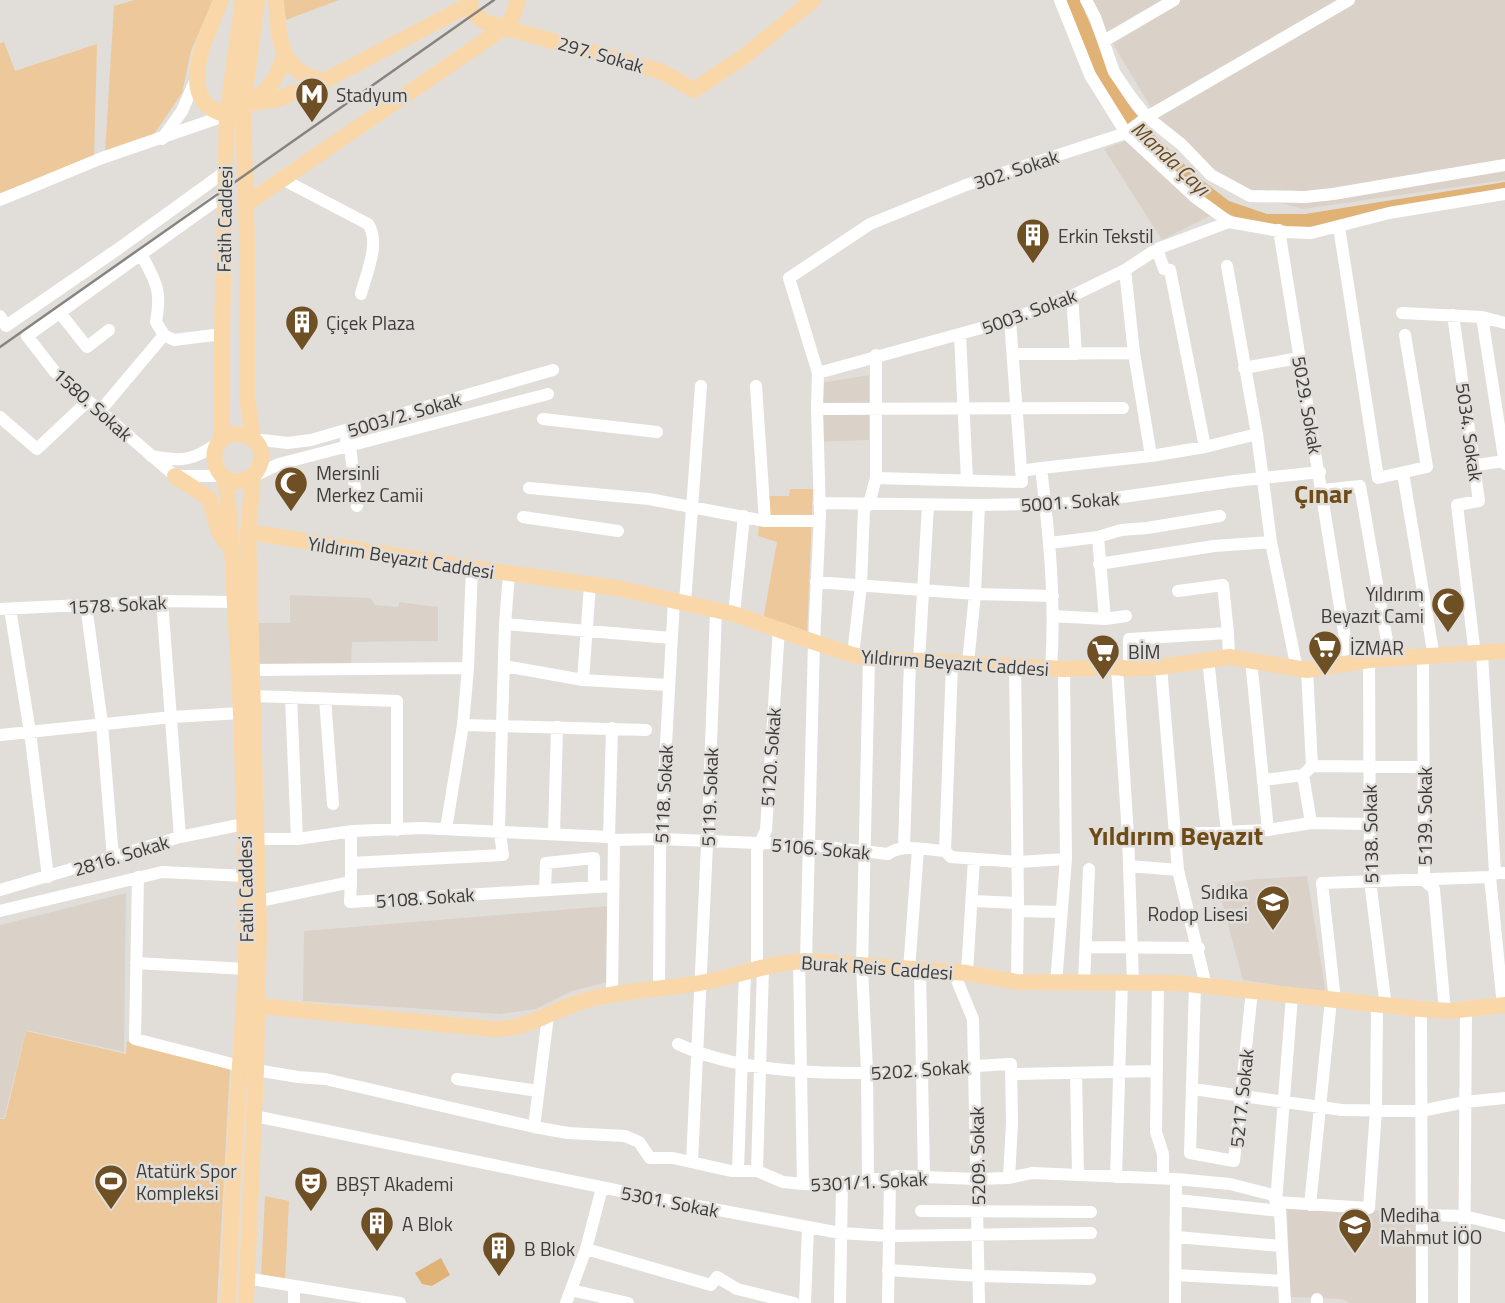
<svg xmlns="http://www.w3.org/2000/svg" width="1505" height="1303" viewBox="0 0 1505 1303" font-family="'Titillium Web',sans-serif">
<rect width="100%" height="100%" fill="#e1deda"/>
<path fill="#dad2c9" d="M1092,0H1505V180L1303,209L1229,189L1159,121L1107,34Z
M1129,139L1212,215L1162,240L1104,149Z
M869,375V440L818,442L820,383Z
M290,595L371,598L375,605L398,607L399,602L438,607V641L352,642L351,668H255L254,623H290Z
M1307,876L1326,993L1243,980L1217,884L1257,879Z
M126,893L124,1052L26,1030L4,1118H0V925Z
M608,906V982L572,991L536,1009L500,1014L303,1001L304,931Z
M1287,1205L1422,1213L1421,1303H1350L1342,1299L1290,1297Z"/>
<path fill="#ecc89a" d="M134,0H213L191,51L182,93L154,134L105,153L114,6Z
M283,0H339L286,20Z
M4,42L15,71L97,44L94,157L0,193V43Z
M790,489H813L807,635L763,620L777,542L758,536L759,523L767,496H789Z
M26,1031L126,1054L127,1041L230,1068L217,1303H0V1119H5Z
M265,1196L289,1201L285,1281L261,1277Z"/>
<path fill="#e0b275" d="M1061,0H1080L1113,78L1131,108L1150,131L1194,174L1229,201L1267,214H1305L1505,182V194L1292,230L1249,223L1215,208L1125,125L1094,77Z
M441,1258L450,1275L432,1286L422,1284L415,1273Z"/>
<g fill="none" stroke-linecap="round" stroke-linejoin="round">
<path stroke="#fff" stroke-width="12" d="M1060,0L1090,75L1126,133L1196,198L1229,222L1285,232L1311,233L1389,213L1505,194
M1086,0L1095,17L1114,72L1131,97L1147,117L1181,144L1211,175L1250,196L1305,197L1333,194L1505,165
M1104,41L1174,0
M162,139L182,111L196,79
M282,179L368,224C381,242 366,274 361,294
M0,200L102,158L227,115
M1339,227L1378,478L1427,467L1405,335
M1279,230L1349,663
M1157,249L1164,269L1170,270L1205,447
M141,254C156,282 162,290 156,322L164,335
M1227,266L1257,434L1271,542L1297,669
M1125,270L1134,353L1151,456
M1072,296L1076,354
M60,313L87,347L109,330
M1402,313L1482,317L1505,323
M1453,315L1479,501L1457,505L1475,655
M0,316L6,326L118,249L226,171
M1482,317L1505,464
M960,335L967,480
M1013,354L1134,353
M1244,368L1299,358
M818,373L1010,320L1072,296L1125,270L1157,249L1229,222
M756,386L765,521
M817,409L1123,408
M100,411L164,335L174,340L222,334
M0,417L37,449L88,401
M543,419L657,432
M253,439L288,443L311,440L553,370
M346,441L350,446L357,506
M151,456C181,462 194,461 219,442
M1476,465L1505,461
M1041,468L1151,456L1205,447L1257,434
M1021,471L1041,468C1049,535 1056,599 1051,668
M1403,473L1434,657
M223,476H175L55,372L27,336L225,194
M254,476L279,464L548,394
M876,478L1022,482L1010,320
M529,488L649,499L765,521H819
M1323,490L1360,486L1390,658
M819,503L979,505L1080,503L1235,481L1320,472
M523,517L618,531
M1098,537L1105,619
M1050,543L1098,537L1121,530L1147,528L1220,516
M1099,564L1214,546L1271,542
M816,582L975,594L1053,596
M1178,591L1223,585L1228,633L1229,657
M162,601L180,837
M685,603L701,386
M86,605L102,724L113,858
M0,609L162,601L234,602
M10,609L30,732L48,877
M734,614L744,516
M1054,616L1105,619L1126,616
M505,624L671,638
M1482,654L1495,873
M853,655L861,585L864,509L869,504L876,478V355
M1423,658L1424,880L1434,889L1445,1011
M1208,659L1227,832
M1251,660L1268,830
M1369,660L1370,881L1386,1007
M919,661L928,505
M968,663L975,594L979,505
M1015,665L1018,903L1017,982
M504,666L583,680L668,685
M1117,667L1128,835L1133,982
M1161,667L1178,870L1206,986
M1129,669V639L1228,633
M252,670L468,668
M1307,670L1312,766
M583,680L590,585
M252,696L397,701V830
M291,697L297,839
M325,699L333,804
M463,725L646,730
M0,735L172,717L241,713
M1303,775L1311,823
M1264,780L1303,775L1312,766L1424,767
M446,829L463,725L468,668L472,568
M554,834L557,727
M1176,834L1268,830L1311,823L1370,824
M257,839H297L353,831L421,828L609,837
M614,840L661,839L809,845L888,854C902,843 927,850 945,851L951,857L1018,862L1066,859
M904,848L910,660
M945,851L952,664
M351,863L503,855L499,827L505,624L509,574
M1129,866L1178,870
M138,877L135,1039L240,1066
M1490,877L1503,1006
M351,882V832
M0,890L180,837L244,824
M545,890L546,863L594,858V887
M259,901L351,882L350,902L613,886
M972,901L1018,903
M0,911L162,872L246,876L253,873
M1018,911L1061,912
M1086,947L1199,948
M799,961L803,1184
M806,961L814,642L820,514L817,409L818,373L789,278L870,224L966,185L1126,133L1147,117L1349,0
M136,963L246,969
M757,969V850L766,830L779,628
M920,969L924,1176
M909,970L918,849
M950,972L956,978L973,1019L979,1303
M967,973L974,859
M1158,982L1156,1132L1163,1154V1178
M1056,983L1066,859L1064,669
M1084,983L1089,869
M1195,985L1190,1153L1234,1161L1252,991
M659,989L660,852L674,600
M612,994L614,840L609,837L612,728
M1335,1000L1322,883L1490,877L1495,873H1505
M1421,1009L1422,1303
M678,1044C745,1076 847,1075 921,1071C951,1069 981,1065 1011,1064L1012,1123L1009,1178
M256,1070L298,1077L325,1079L534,1127L568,1133L625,1136L639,1142L650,1158H673L731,1171H757L783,1182L803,1184L832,1185L868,1179H887L897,1176L977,1179L1009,1178L1032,1173L1176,1179L1230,1184L1273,1195L1276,1202L1369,1208L1376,1110L1377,1006
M1076,1073L1078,1175
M1012,1074L1157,1071
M457,1079L538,1091
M1193,1089L1342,1110L1421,1111L1465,1102L1505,1098
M254,1116L635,1194L840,1233L889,1236L1091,1233
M534,1127L548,1016
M692,1162L708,824L716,611
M738,1170L745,973
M757,1171L763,968
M1116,1177L1122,981
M868,1179L867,1071L862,967L869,658
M1177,1200L1280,1211
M1310,1205L1331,1000
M921,1211L1091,1212
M1421,1215L1464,1216L1505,1226
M1176,1237L1281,1246
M586,1249L711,1285L717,1277L737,1289L794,1303
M888,1270L979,1276L1090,1279
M1176,1275L1284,1281
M246,1278L400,1303
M571,1290L628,1303
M1317,1299V1303
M294,1303V1286
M566,1303L586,1249L602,1188
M805,1303L808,1227
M840,1303L842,1182
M888,1303L890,1178
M1175,1303L1176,1179
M1285,1303L1280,1211L1276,1202L1292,996
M1464,1303L1466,1009"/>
<path stroke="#fad7a9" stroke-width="16" d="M221,0C208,35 171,101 227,115C256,103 278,86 284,54
M276,0C279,39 278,71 324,81
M465,7L485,22L662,72L694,90L745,56L813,0
M251,103L278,99L324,81L465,7L471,0
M246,204L505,27L513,16L518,0
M222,439V334L227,115L243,0
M253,439L247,396V241L243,109L257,0
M175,476L209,498L219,532L230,548
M223,476L227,491L232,550L241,713L246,876V969L233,1177L228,1303
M248,532L472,568L617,588L734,614L814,642L853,655L869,658L1064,669L1117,667L1129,669L1161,667L1229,657L1307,670L1369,660L1505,651
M246,969L248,996L258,1006L492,1029C529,1030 549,1011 583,1001C621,990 661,990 700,983C736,977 769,962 806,961L967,973L1017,982L1178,983L1421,1009L1449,1011L1505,1005
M246,1303L256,1070L259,929L248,532L253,476C264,464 265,447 251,438C246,435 241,434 235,434C199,438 214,499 253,476"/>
<path stroke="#868481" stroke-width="2.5" d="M0,347L494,0"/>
</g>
<defs>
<g id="metro-pin" transform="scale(1.75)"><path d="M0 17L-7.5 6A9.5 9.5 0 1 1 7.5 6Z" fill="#6f5025" stroke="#e1deda"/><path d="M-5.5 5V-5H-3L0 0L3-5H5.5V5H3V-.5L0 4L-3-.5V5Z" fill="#fff"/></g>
<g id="building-pin" transform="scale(1.75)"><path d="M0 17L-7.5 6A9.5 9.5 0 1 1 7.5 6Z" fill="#6f5025" stroke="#e1deda"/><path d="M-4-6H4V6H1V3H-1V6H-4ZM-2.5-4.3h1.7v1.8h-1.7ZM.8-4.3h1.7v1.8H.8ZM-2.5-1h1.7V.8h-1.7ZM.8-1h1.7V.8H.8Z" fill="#fff"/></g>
<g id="mosque-pin" transform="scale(1.75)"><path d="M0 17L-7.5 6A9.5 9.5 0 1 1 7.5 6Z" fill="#6f5025" stroke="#e1deda"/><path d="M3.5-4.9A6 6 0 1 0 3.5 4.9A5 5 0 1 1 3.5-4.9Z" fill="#fff"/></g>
<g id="supermarket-pin" transform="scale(1.75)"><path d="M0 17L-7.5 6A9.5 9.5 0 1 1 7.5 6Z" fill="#6f5025" stroke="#e1deda"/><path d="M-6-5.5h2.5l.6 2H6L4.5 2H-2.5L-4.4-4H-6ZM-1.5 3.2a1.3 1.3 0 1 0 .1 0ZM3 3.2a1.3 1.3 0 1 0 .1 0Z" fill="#fff"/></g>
<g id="school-pin" transform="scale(1.75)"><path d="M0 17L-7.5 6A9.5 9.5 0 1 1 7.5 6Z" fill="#6f5025" stroke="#e1deda"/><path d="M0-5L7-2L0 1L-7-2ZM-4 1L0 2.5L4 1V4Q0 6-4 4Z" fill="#fff"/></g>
<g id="stadium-pin" transform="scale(1.75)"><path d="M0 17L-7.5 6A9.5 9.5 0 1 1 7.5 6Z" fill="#6f5025" stroke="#e1deda"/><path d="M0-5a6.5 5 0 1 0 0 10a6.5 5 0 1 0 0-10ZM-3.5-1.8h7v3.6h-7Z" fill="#fff"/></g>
<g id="theatre-pin" transform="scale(1.75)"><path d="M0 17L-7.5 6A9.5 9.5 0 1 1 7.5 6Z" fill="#6f5025" stroke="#e1deda"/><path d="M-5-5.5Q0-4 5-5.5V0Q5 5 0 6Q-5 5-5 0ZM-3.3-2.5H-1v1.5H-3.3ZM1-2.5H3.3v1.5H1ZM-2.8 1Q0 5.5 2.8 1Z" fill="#fff"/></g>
</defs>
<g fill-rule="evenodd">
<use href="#metro-pin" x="312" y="94"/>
<use href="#building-pin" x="1033" y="235"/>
<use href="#building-pin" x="302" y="322"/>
<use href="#mosque-pin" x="291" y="483"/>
<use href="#mosque-pin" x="1448" y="604"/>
<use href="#supermarket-pin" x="1325" y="647"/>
<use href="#supermarket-pin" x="1103" y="651"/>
<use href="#school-pin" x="1273" y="902"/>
<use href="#stadium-pin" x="111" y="1181"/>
<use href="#theatre-pin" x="311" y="1183"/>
<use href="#building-pin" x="377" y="1223"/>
<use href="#school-pin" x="1355" y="1225"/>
<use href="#building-pin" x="499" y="1248"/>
</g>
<g text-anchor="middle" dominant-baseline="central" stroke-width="5" stroke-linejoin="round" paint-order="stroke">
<g font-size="19" fill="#3d3c3a" stroke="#e1deda">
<text transform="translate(601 54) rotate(16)">297. Sokak</text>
<text transform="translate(1016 169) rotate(-18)">302. Sokak</text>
<text transform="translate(224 219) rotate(-89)">Fatih Caddesi</text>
<text transform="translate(1029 311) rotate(-20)">5003. Sokak</text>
<text transform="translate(93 404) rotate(42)">1580. Sokak</text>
<text transform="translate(1308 405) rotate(80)">5029. Sokak</text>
<text transform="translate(404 414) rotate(-16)">5003/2. Sokak</text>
<text transform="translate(1470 432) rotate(82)">5034. Sokak</text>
<text transform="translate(1070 501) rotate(-4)">5001. Sokak</text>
<text transform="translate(401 557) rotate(9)">Yıldırım Beyazıt Caddesi</text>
<text transform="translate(117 604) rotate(-3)">1578. Sokak</text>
<text transform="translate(955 662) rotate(4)">Yıldırım Beyazıt Caddesi</text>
<text transform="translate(770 757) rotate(-86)">5120. Sokak</text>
<text transform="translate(663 794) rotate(-87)">5118. Sokak</text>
<text transform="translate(709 797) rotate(-88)">5119. Sokak</text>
<text transform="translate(1424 816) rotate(-90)">5139. Sokak</text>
<text transform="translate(1370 834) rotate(-91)">5138. Sokak</text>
<text transform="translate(821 848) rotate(5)">5106. Sokak</text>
<text transform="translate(121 855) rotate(-17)">2816. Sokak</text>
<text transform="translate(245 889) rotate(-91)">Fatih Caddesi</text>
<text transform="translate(425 897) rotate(-4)">5108. Sokak</text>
<text transform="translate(877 967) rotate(4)">Burak Reis Caddesi</text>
<text transform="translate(920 1069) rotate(-4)">5202. Sokak</text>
<text transform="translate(1241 1098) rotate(-84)">5217. Sokak</text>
<text transform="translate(977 1156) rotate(-91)">5209. Sokak</text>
<text transform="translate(869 1181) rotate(-3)">5301/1. Sokak</text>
<text transform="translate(670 1201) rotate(11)">5301. Sokak</text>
</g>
<g font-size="19" fill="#3d3c3a" stroke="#e1deda" text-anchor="start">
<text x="336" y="94">Stadyum</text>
<text x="1058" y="235">Erkin Tekstil</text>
<text x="326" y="322">Çiçek Plaza</text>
<text x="316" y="472">Mersinli<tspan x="316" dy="22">Merkez Camii</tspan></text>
<text x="1424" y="593" text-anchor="end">Yıldırım<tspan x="1424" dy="22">Beyazıt Cami</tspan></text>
<text x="1350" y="647">İZMAR</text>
<text x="1128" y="651">BİM</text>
<text x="1248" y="891" text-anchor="end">Sıdıka<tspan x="1248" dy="22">Rodop Lisesi</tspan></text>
<text x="136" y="1170">Atatürk Spor<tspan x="136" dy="22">Kompleksi</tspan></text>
<text x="336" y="1183">BBŞT Akademi</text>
<text x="1380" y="1214">Mediha<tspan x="1380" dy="22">Mahmut İÖO</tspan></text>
<text x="402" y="1223">A Blok</text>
<text x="524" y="1248">B Blok</text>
</g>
<g font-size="21" font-style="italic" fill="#68491b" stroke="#e1deda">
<text transform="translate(1171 158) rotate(43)">Manda Çayı</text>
</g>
<g font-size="26" font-weight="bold" fill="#6e4c19" stroke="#e1deda">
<text x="1323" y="493">Çınar</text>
<text x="1176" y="835">Yıldırım Beyazıt</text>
</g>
</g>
</svg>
